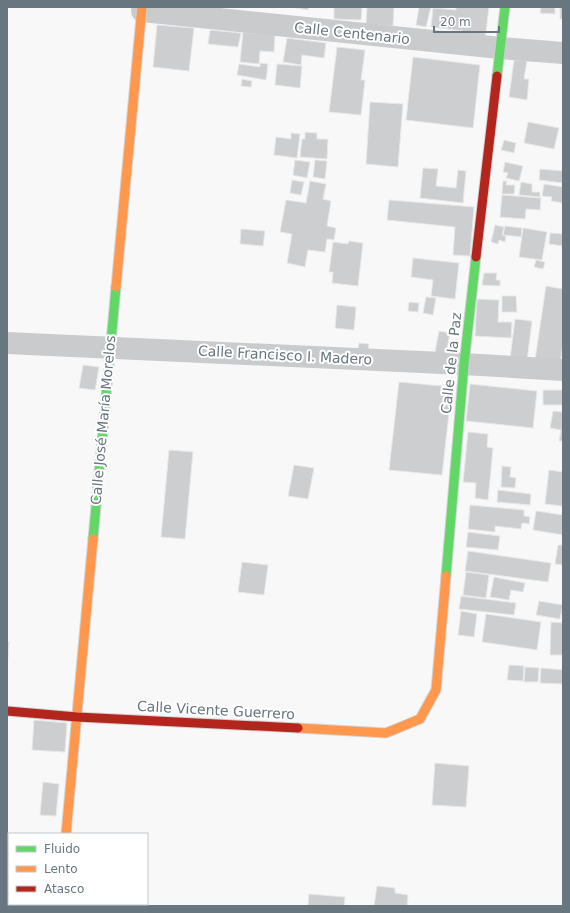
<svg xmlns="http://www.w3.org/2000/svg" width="570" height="913" viewBox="0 0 570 913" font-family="'DejaVu Sans',sans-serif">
<rect width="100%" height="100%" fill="#f8f8f8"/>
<path fill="#cdcecf" stroke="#e8e8e8" d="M290,7H309L308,10Z
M334,7H362L361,20L334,19Z
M367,7H394L393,26L366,24Z
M419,7H431L426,27L416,25Z
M456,7H489L485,40L462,37L463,31L431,27L433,8L456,10Z
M541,7H555V14L540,13Z
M560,7H563V19H560Z
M157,25L194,28L189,71L153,67Z
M210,30L241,33L238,47L208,44Z
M243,32L275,35L274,52L260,51L259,64L240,62Z
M287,38L326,43L324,58L302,55L301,65L283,62Z
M337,47L365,50L361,80H365L361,115L329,112Z
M413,57L480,65L473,128L406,120Z
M514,60L527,61L524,79H529L527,100L509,97Z
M260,63L268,64L266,80L237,75L239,64L260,67Z
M277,64L302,66L300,88L275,85Z
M242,79L252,81L251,87L241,86Z
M370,102L403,104L398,167L366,164Z
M528,122L559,128L554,149L524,143Z
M305,132L317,133V139H328L327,159L300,157L302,139H305Z
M291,133L300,134L297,158L274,155L276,137L291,139Z
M504,140L516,143L514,153L501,150Z
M295,160L310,162L307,178L293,175Z
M315,160L327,161L325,179L313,177Z
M505,162L523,166L519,181L506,178L508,173L503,172Z
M423,168L438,169L436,186L456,188L458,170L466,171L463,203L420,198Z
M540,169L563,171V183L539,180Z
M292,180L304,182L301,195L290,193Z
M310,181L326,184L323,199L331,201L327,226L336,228L334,240L327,239L325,252L308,250L305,267L287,263L292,234L280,232L286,200L306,203Z
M503,181H507L506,185H515L514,194H502Z
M521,182L532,184V192H540V197L519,195Z
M544,184L563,187V203L551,201L552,197L542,196Z
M502,195L541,198L540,210L526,209L525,219L500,217Z
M389,200L474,207L470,256L453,255L455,227L387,220Z
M495,225L504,227L502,235L506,236L505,242L499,240L498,244L491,242Z
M505,226L522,228L521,237L503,235Z
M523,228L547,232L542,260L519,257Z
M241,229L265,231L263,246L240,244Z
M550,233L563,234V246L549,244Z
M349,241L363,243L358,286L332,283L333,272H329L333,242L348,244Z
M413,258L459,263L455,299L431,296L433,280L411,277Z
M536,260L545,262L543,269L534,267Z
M484,273H497L496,280H500V286L482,285Z
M546,286L563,289V343L560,364L535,360Z
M502,296H516L517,312H502Z
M426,297L436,298L433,315L423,313Z
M477,299L499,300L498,322H512L511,338L475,336Z
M409,302L419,303L418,312L408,311Z
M337,305L356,307L354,330L335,328Z
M515,319L532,321L527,361L510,359Z
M439,331L450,333L446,354L435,352Z
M359,343L369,344L368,351L358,350Z
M83,365L99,367L95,390L79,388Z
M399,382L452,387L442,475L389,470Z
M470,384L537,391L533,428L466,421Z
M543,390H563V405H543Z
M553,411L563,412V441H559L561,430L550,428Z
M468,432L488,434L487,447L493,448L488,500L475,498L476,483L463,482Z
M169,450L193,452L185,539L161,537Z
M294,465L314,468L308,499L288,496Z
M502,466L511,467L510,477L516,478L515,488L501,487Z
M549,470L563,472V506L545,504Z
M498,490L531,494L530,505L497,502Z
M470,505L524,510V516L530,517L529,524L522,523L521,529L495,526V532L468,529Z
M536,511L563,515V535L533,530Z
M468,532L500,536L498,550L466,547Z
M558,545H563V565L555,564Z
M468,551L551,563L548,582L465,571Z
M242,562L268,565L264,595L238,592Z
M466,572L489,575L486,598L463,595Z
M494,577L525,583L523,592L511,590L509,600L490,597Z
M461,596L516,603L514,615L459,609Z
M539,601L563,605L560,619L536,615Z
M461,611L477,614L474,637L458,635Z
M486,614L541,622L537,650L482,642Z
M551,622L563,623V655H550Z
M7,642H9L7,671Z
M509,665L524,666L523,681L507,680Z
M525,667L539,668L538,682H524Z
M541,668L563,670V684L540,683Z
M34,720L67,723L65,752L32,750Z
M435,763L469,766L466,807L432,805Z
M43,782L59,784L56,816L40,815Z
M377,886L395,888V893L408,895L407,906H374Z
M309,894L345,897L344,906H308Z"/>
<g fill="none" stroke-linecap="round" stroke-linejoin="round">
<g stroke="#d3d4d5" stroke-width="11">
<path id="fast" d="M497,76L505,7
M93,539L116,287
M446,576L464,364L476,257"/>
</g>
<g stroke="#d3d4d5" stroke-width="11">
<path id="slow" d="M116,287L142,7
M298,728L386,733L420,719L436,690L446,576
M66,834L93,539"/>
</g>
<g stroke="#d3d4d5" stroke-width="11">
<path id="jam" d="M476,257L497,76
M7,711L77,717L298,728"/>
</g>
<path stroke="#c9cbcc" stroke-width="22" d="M142,11L500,48L563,53
M7,343L464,364L563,370
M59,906L60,904"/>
<use href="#fast" stroke="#63d668" stroke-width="9"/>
<use href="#slow" stroke="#ff974d" stroke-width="9"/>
<use href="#jam" stroke="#b3261e" stroke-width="9"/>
</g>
<g text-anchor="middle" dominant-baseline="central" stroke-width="4" stroke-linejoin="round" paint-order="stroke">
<g font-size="14" fill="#67767f" stroke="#fff">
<text transform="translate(352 33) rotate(6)">Calle Centenario</text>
<text transform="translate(285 355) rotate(3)">Calle Francisco I. Madero</text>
<text transform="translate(451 363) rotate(-84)">Calle de la Paz</text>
<text transform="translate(103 420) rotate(-85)">Calle José María Morelos</text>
<text transform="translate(216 710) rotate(3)">Calle Vicente Guerrero</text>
</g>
</g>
<rect width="570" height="913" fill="none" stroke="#67767f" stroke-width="16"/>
<rect x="8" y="833" width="140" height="72" fill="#ffffff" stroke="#c2c8cc"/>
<rect x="16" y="846" width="20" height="6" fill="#63d668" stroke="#c2c8cc"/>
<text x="44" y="853" font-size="12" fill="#67767f">Fluido</text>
<rect x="16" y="866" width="20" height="6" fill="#ff974d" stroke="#c2c8cc"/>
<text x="44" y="873" font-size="12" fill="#67767f">Lento</text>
<rect x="16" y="886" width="20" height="6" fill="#b3261e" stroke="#c2c8cc"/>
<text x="44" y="893" font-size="12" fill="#67767f">Atasco</text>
<path d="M434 26v6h65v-6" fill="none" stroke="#67767f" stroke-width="2"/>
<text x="440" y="26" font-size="12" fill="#67767f" stroke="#ffffff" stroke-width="3" paint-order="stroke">20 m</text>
</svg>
